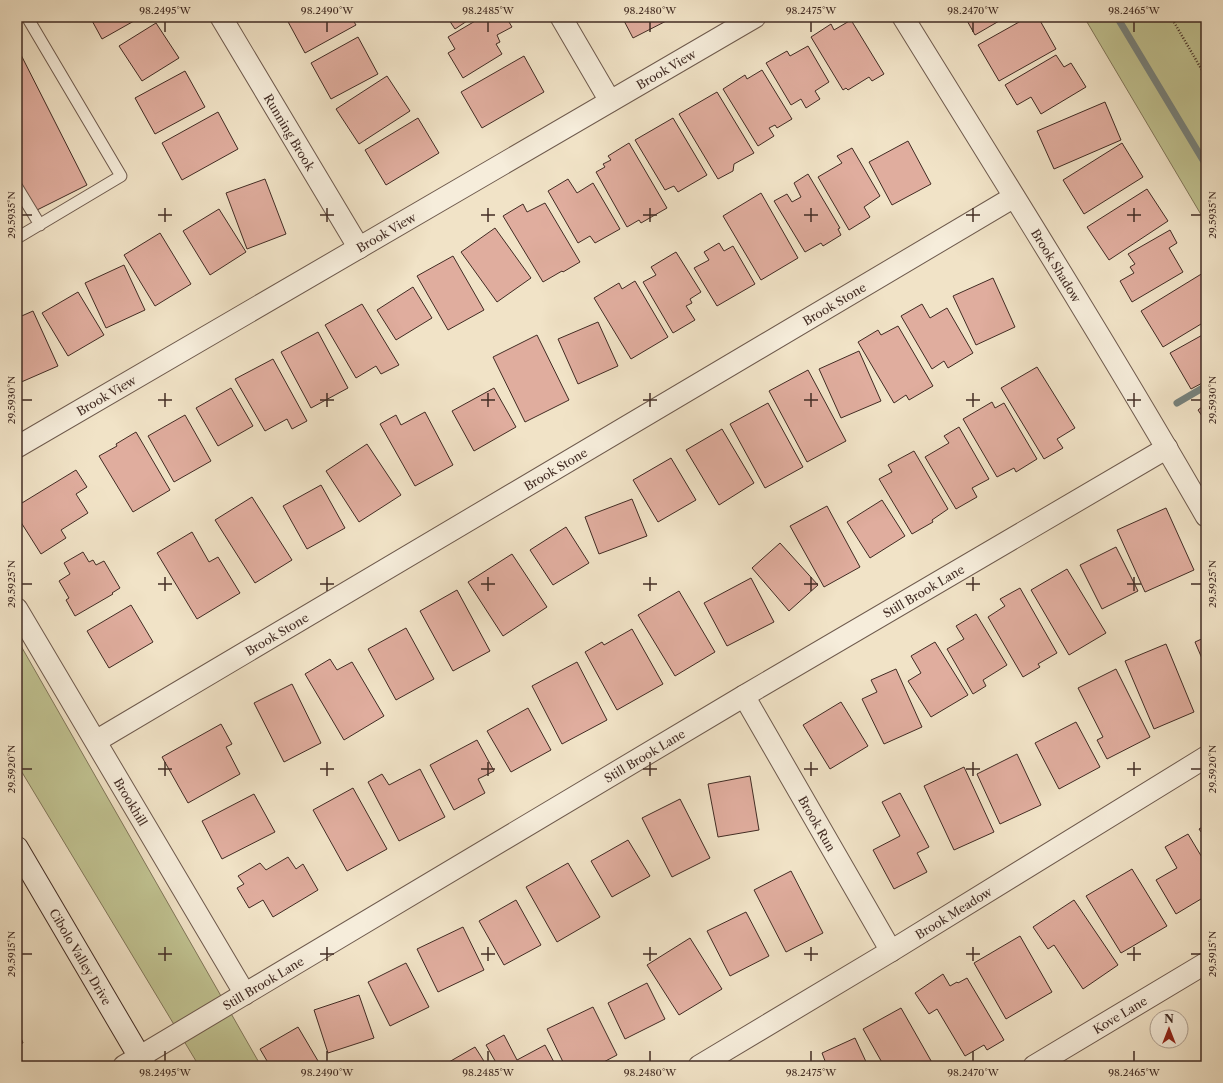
<svg xmlns="http://www.w3.org/2000/svg" width="1223" height="1083" viewBox="0 0 1223 1083" font-family="'Libre Caslon Text',serif">
<rect width="100%" height="100%" fill="#f1e3c7"/>
<filter id="stains"><feTurbulence type="fractalNoise" baseFrequency=".005" numOctaves="4"/><feColorMatrix values="0 0 0 0 .2 0 0 0 0 .09 0 0 0 0 .02 0 0 0 .5 -.17"/></filter>
<radialGradient id="worn" r=".72"><stop offset=".6" stop-color="#630" stop-opacity="0"/><stop offset="1" stop-color="#630" stop-opacity=".3"/></radialGradient>
<path fill="#c0c291" stroke="#81775a" d="M1084,17H1206V223Z
M17,639L261,1066H199L17,764Z"/>
<g fill="none" stroke-linecap="round" stroke-linejoin="round">
<path stroke="#77837e" stroke-width="7" d="M1117,17L1206,165
M1177,403L1206,386"/>
</g>
<path fill="#e0ad9e" stroke="#422c24" d="M90,17H141L102,39Z
M288,17H351L356,25L305,53L286,18Z
M447,17H473L455,29Z
M482,17H506L512,27L497,35L500,42L496,44L502,54L463,78L448,53L455,49L448,37Z
M622,17H674L633,38Z
M965,17H1006L975,35Z
M1028,17H1038L1056,49L999,81L978,45Z
M851,20L884,74L872,81L869,77L848,90L846,88L843,90L811,37L831,24L834,30Z
M156,23L179,58L142,81L119,46Z
M358,37L378,74L331,99L311,63Z
M808,46L829,82L815,91L820,99L806,108L801,99L791,105L766,63L787,51L790,56Z
M17,47L87,185L33,212L17,180Z
M1056,55L1064,67L1071,63L1086,87L1041,114L1031,97L1017,105L1005,85Z
M524,56L544,92L482,128L461,92Z
M762,70L792,119L777,128L775,125L769,128L774,136L758,146L723,89L745,75L747,79Z
M185,71L205,107L155,134L135,98Z
M387,76L410,111L359,144L336,109Z
M717,92L754,153L734,164L733,171L718,179L679,114Z
M1105,102L1121,140L1054,169L1037,131Z
M218,112L238,149L182,180L162,143Z
M418,118L439,153L386,185L365,150Z
M673,118L707,175L678,192L674,186L665,190L635,140Z
M908,141L931,184L892,205L869,162Z
M629,143L667,208L641,223L639,220L627,227L596,172L605,167L603,164L611,160L608,156Z
M1122,143L1143,177L1084,214L1063,180Z
M852,148L880,196L864,207L870,217L849,230L818,177L842,163L837,156Z
M808,174L840,228L838,229L841,235L823,246L821,243L805,252L774,201L787,194L792,202L801,197L794,183Z
M265,179L286,234L247,249L226,193Z
M568,179L577,193L593,183L620,229L595,243L590,236L578,243L548,191Z
M1147,189L1168,221L1109,260L1087,227Z
M761,193L798,258L761,280L723,216Z
M545,203L580,262L563,272L562,271L543,282L503,216L523,204L527,212Z
M219,209L246,252L210,275L183,231Z
M495,228L531,278L497,302L461,252Z
M1170,230L1177,243L1169,248L1183,272L1132,302L1120,281L1134,273L1130,267L1135,264L1128,254Z
M160,233L191,284L155,306L124,255Z
M719,243L724,251L733,246L755,284L717,306L694,268L709,260L704,252Z
M676,252L701,292L690,299L692,303L686,306L695,320L673,333L643,282L656,275L651,267Z
M453,256L484,310L448,330L417,276Z
M124,265L145,310L106,328L85,283Z
M1203,273L1206,277V321L1163,347L1141,311Z
M993,278L1015,327L976,345L953,296Z
M635,281L668,337L631,359L594,298L619,283L622,289Z
M413,287L432,318L396,340L377,310Z
M78,292L104,335L68,356L42,313Z
M362,304L399,365L381,374L376,366L356,378L325,325Z
M922,304L930,318L947,308L973,353L948,368L944,361L932,369L901,316Z
M33,311L58,366L19,383L17,379V318Z
M598,322L618,366L578,384L558,339Z
M898,326L933,386L909,400L906,395L894,403L858,342L878,330L881,335Z
M318,332L348,388L311,408L281,352Z
M1206,333V381L1191,389L1170,353Z
M537,335L569,400L525,422L493,357Z
M859,351L881,401L841,418L819,369Z
M273,359L307,421L292,429L287,419L265,431L235,379Z
M1037,367L1075,428L1057,439L1063,448L1044,459L1001,388Z
M808,370L846,441L807,462L769,391Z
M231,388L253,426L218,446L196,408Z
M494,388L516,427L474,451L452,411Z
M992,402L995,408L1004,403L1037,459L1016,472L1014,468L997,477L963,419Z
M768,403L803,467L765,488L730,424Z
M1206,404V422L1198,410Z
M425,412L453,465L415,486L380,424L396,415L401,425Z
M185,415L211,461L174,482L148,436Z
M959,427L989,479L972,488L977,497L956,509L925,457L949,443L944,436Z
M722,429L754,483L719,505L686,450Z
M136,432L170,490L133,512L99,456L117,446L116,444Z
M367,444L401,495L359,522L326,471Z
M914,451L948,509L932,520L933,522L912,534L879,479L892,472L888,465Z
M671,458L696,500L658,522L633,480Z
M76,470L87,487L76,494L88,513L61,530L66,538L41,554L17,516V506Z
M321,485L345,528L307,549L283,506Z
M252,497L292,560L255,583L215,520Z
M632,499L647,536L599,554L585,517Z
M882,500L905,536L870,558L847,522Z
M827,506L860,567L824,587L790,526Z
M1166,508L1194,570L1145,592L1117,530Z
M566,527L589,563L553,585L530,550Z
M192,532L209,562L218,557L240,593L197,619L157,553Z
M780,543L818,585L789,611L752,568Z
M1116,547L1138,591L1102,609L1080,565Z
M83,552L89,562L93,560L96,565L104,561L120,588L112,593L113,594L75,616L66,600L69,598L59,581L70,574L64,563Z
M512,554L547,607L503,636L468,582Z
M1067,569L1106,633L1069,655L1031,590Z
M751,578L774,622L727,646L704,603Z
M1020,588L1057,653L1038,664L1040,667L1023,677L988,617L1005,606L1000,599Z
M457,590L490,651L453,671L420,611Z
M679,591L715,652L675,676L638,615Z
M131,605L153,642L109,668L87,631Z
M976,614L1007,665L983,680L986,686L973,694L947,649L964,639L956,626Z
M406,628L434,679L396,700L368,649Z
M632,629L663,684L617,710L585,652L602,642L604,645Z
M1206,637V668L1195,642Z
M935,642L968,695L931,717L908,681L921,673L911,656Z
M1166,644L1194,712L1154,729L1125,661Z
M330,659L337,670L352,662L384,716L344,740L305,674Z
M577,662L607,720L562,744L532,686Z
M896,669L922,727L884,744L862,699L877,692L871,680Z
M1116,669L1150,737L1107,759L1097,740L1103,737L1078,688Z
M292,684L321,743L284,762L254,703Z
M841,702L868,746L830,769L803,725Z
M528,708L551,750L511,772L487,731Z
M1076,722L1100,767L1059,789L1035,743Z
M221,724L232,744L226,747L240,774L188,803L162,757Z
M477,740L494,771L478,779L485,793L454,810L430,765Z
M1017,754L1041,805L1000,824L977,774Z
M964,767L994,832L954,850L924,786Z
M420,769L445,817L399,841L368,782L382,774L389,785Z
M750,776L759,830L718,837L708,784Z
M353,788L387,849L347,871L313,810Z
M900,793L929,847L917,853L927,872L894,889L873,850L900,836L882,802Z
M254,794L275,832L222,859L202,821Z
M680,799L710,858L672,877L642,818Z
M1206,825V839L1199,829Z
M1188,834L1206,864V896L1176,914L1156,880L1177,868L1165,847Z
M628,840L650,876L612,897L591,861Z
M288,857L296,869L303,864L318,890L273,917L263,900L249,908L237,888L244,884L238,876L260,863L266,870Z
M568,863L600,917L557,942L526,887Z
M1132,869L1167,926L1121,953L1086,896Z
M791,871L823,933L786,952L754,890Z
M516,900L541,945L504,965L479,921Z
M1074,900L1118,965L1083,989L1054,945L1048,949L1033,927Z
M746,912L769,956L730,976L707,931Z
M463,927L484,970L438,992L417,949Z
M1020,936L1052,992L1006,1019L974,963Z
M690,938L722,989L679,1015L647,965Z
M406,963L429,1007L390,1026L368,982Z
M943,974L950,986L957,982L958,983L967,978L1004,1040L987,1050L984,1045L965,1056L937,1009L929,1014L915,993Z
M647,983L665,1019L625,1039L608,1003Z
M359,995L374,1038L328,1053L314,1010Z
M593,1007L617,1055L596,1066H565L547,1029Z
M901,1008L934,1066H884L863,1029Z
M298,1027L321,1066H270L260,1049Z
M17,1028L23,1043L17,1045Z
M504,1035L517,1060L545,1045L556,1066H498L486,1045Z
M855,1038L868,1066H827L822,1053Z
M475,1047L487,1066H442Z
M17,1049L24,1066H17Z"/>
<g fill="none" stroke-linecap="round" stroke-linejoin="round">
<g stroke="#6e5a4d" stroke-width="13">
<path id="service" d="M17,187L40,225
M17,238L121,176L27,17"/>
</g>
<g stroke="#6e5a4d" stroke-width="23">
<g id="minor">
<path id="s1" d="M221,17L359,248"/>
<path d="M561,17L610,101"/>
<path id="s2" d="M903,17C1005,182 1109,347 1206,516"/>
<path id="s3" d="M17,447L755,17"/>
<path id="s4" d="M17,609L245,994"/>
<path id="s5" d="M744,696L891,951"/>
<path id="s6" d="M96,741L1014,197"/>
<path id="s7" d="M124,1066L744,696L1167,448"/>
<path id="s8" d="M699,1066L891,951L1206,757"/>
<path id="s9" d="M1034,1066L1206,963"/>
</g>
</g>
<g stroke="#422c24" stroke-width="24">
<g id="secondary">
<path id="s10" d="M17,848L145,1066"/>
</g>
</g>
<path stroke="#422c24" stroke-width="2.5" stroke-dasharray="1 2" stroke-linecap="butt" d="M1171,17L1206,77"/>
<use href="#service" stroke="#f6eddb" stroke-width="11"/>
<use href="#minor" stroke="#f6eddb" stroke-width="21"/>
<use href="#secondary" stroke="#f6eddb" stroke-width="22"/>
</g>
<path fill="none" stroke="#422c24" stroke-width="1.5" d="M165,22V32M327,22V32M488,22V32M650,22V32M811,22V32M973,22V32M1134,22V32M165,208V222M327,208V222M488,208V222M650,208V222M811,208V222M973,208V222M1134,208V222M22,215H32M158,215H172M320,215H334M481,215H495M643,215H657M804,215H818M966,215H980M1127,215H1141M1191,215H1201M165,393V407M327,393V407M488,393V407M650,393V407M811,393V407M973,393V407M1134,393V407M22,400H32M158,400H172M320,400H334M481,400H495M643,400H657M804,400H818M966,400H980M1127,400H1141M1191,400H1201M165,577V591M327,577V591M488,577V591M650,577V591M811,577V591M973,577V591M1134,577V591M22,584H32M158,584H172M320,584H334M481,584H495M643,584H657M804,584H818M966,584H980M1127,584H1141M1191,584H1201M165,762V776M327,762V776M488,762V776M650,762V776M811,762V776M973,762V776M1134,762V776M22,769H32M158,769H172M320,769H334M481,769H495M643,769H657M804,769H818M966,769H980M1127,769H1141M1191,769H1201M165,947V961M327,947V961M488,947V961M650,947V961M811,947V961M973,947V961M1134,947V961M22,954H32M158,954H172M320,954H334M481,954H495M643,954H657M804,954H818M966,954H980M1127,954H1141M1191,954H1201M165,1051V1061M327,1051V1061M488,1051V1061M650,1051V1061M811,1051V1061M973,1051V1061M1134,1051V1061"/>
<g text-anchor="middle" dominant-baseline="central" stroke-width="4" stroke-linejoin="round" paint-order="stroke">
<g font-size="12" fill="#422c24" stroke="#f6eddb">
<text stroke="none"><textPath href="#s3" startOffset="751">Brook View</textPath></text>
<text stroke="none"><textPath href="#s1" startOffset="134">Running Brook</textPath></text>
<text stroke="none"><textPath href="#s3" startOffset="427">Brook View</textPath></text>
<text stroke="none"><textPath href="#s2" startOffset="292">Brook Shadow</textPath></text>
<text stroke="none"><textPath href="#s6" startOffset="858">Brook Stone</textPath></text>
<text stroke="none"><textPath href="#s3" startOffset="103">Brook View</textPath></text>
<text stroke="none"><textPath href="#s6" startOffset="534">Brook Stone</textPath></text>
<text stroke="none"><textPath href="#s7" startOffset="930">Still Brook Lane</textPath></text>
<text stroke="none"><textPath href="#s6" startOffset="210">Brook Stone</textPath></text>
<text stroke="none"><textPath href="#s7" startOffset="606">Still Brook Lane</textPath></text>
<text stroke="none"><textPath href="#s4" startOffset="224">Brookhill</textPath></text>
<text stroke="none"><textPath href="#s5" startOffset="147">Brook Run</textPath></text>
<text stroke="none"><textPath href="#s8" startOffset="297">Brook Meadow</textPath></text>
<text stroke="none"><textPath href="#s10" startOffset="126">Cibolo Valley Drive</textPath></text>
<text stroke="none"><textPath href="#s7" startOffset="162">Still Brook Lane</textPath></text>
<text stroke="none"><textPath href="#s9" startOffset="100">Kove Lane</textPath></text>
</g>
</g>
<rect width="1223" height="1083" fill="none" stroke="#f1e3c7" stroke-width="44"/>
<g transform="translate(1169 1029)"><circle r="19" fill="#f6eddb" stroke="#aea092"/>
<path d="M0-3L7 15L0 10L-7 15Z" fill="#8f2418"/>
<text y="-6" font-size="11" font-weight="bold" text-anchor="middle" fill="#422c24">N</text>
</g>
<rect x="22" y="22" width="1179" height="1039" fill="none" stroke="#422c24" stroke-width="1.5"/>
<g font-size="10" text-anchor="middle" fill="#422c24">
<text x="165" y="14">98.2495°W</text>
<text x="327" y="14">98.2490°W</text>
<text x="488" y="14">98.2485°W</text>
<text x="650" y="14">98.2480°W</text>
<text x="811" y="14">98.2475°W</text>
<text x="973" y="14">98.2470°W</text>
<text x="1134" y="14">98.2465°W</text>
<text transform="translate(11 215) rotate(-90)" y="4">29.5935°N</text>
<text transform="translate(1212 215) rotate(-90)" y="4">29.5935°N</text>
<text transform="translate(11 400) rotate(-90)" y="4">29.5930°N</text>
<text transform="translate(1212 400) rotate(-90)" y="4">29.5930°N</text>
<text transform="translate(11 584) rotate(-90)" y="4">29.5925°N</text>
<text transform="translate(1212 584) rotate(-90)" y="4">29.5925°N</text>
<text transform="translate(11 769) rotate(-90)" y="4">29.5920°N</text>
<text transform="translate(1212 769) rotate(-90)" y="4">29.5920°N</text>
<text transform="translate(11 954) rotate(-90)" y="4">29.5915°N</text>
<text transform="translate(1212 954) rotate(-90)" y="4">29.5915°N</text>
<text x="165" y="1076">98.2495°W</text>
<text x="327" y="1076">98.2490°W</text>
<text x="488" y="1076">98.2485°W</text>
<text x="650" y="1076">98.2480°W</text>
<text x="811" y="1076">98.2475°W</text>
<text x="973" y="1076">98.2470°W</text>
<text x="1134" y="1076">98.2465°W</text>
</g>
<rect width="100%" height="100%" filter="url(#stains)"/>
<rect width="100%" height="100%" fill="url(#worn)"/>
</svg>
